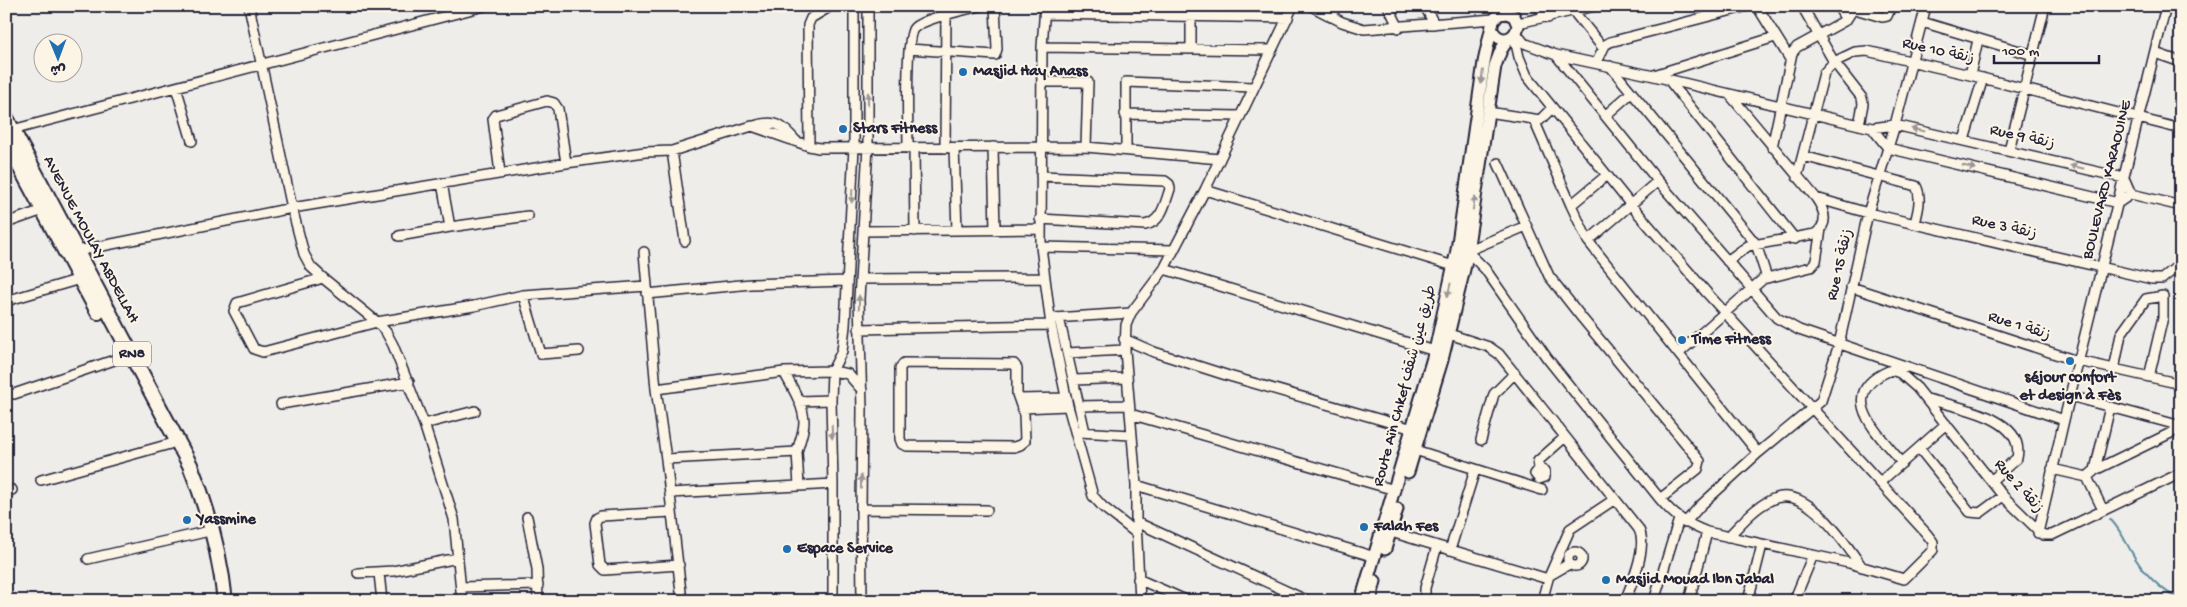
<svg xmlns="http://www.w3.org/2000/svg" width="2187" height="607" viewBox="0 0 2187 607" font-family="'Gochi Hand','Playpen Sans Arabic',sans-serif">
<rect width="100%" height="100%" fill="#eeedea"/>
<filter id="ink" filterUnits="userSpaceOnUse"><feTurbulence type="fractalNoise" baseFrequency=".02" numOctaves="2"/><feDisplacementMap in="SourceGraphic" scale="10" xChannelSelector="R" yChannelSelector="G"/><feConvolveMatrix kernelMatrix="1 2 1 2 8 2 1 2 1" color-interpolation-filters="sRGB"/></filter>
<g filter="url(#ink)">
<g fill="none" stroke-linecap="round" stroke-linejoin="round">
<path stroke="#5d8c9f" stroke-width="2" d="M2110,519C2120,529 2124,539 2131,551C2141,570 2161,592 2181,599"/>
<g stroke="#22223b" stroke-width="12">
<path id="minor" d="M249,6L292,208L304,254L311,267L323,278L377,322L386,332L393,345L424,424L454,519L462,601
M1045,6L1042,47L1041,247L1051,325L1068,406L1093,496L1103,507L1136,533
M1311,6L1342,22L1364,29L1494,19
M1388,6L1399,28
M1425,6L1434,24
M1538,6L1548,18
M1757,6L1790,59
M1802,6L1834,62L1862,98L1863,104L1859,125
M1838,6L1846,20
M1855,9L1882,17L1887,16L1891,6
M1574,12L1603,48
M1044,14L1288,18
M1331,17L1336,6
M1922,22L2033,55
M1518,23L1595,6
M1516,33L1524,43L1556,55L1654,76L1872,128L1895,125L2124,178L2131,194
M1042,47L1270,50
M909,49L995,55L997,49L995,6
M1191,49V15
M2155,53L2181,62
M1556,55L1658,181L1777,318L1799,330L2064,420
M1597,62L1605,45L1610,42L1748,6
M1610,66L1756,244L1767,278
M1654,75L1775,37
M1970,75L1978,40
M1668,79L1795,239
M1042,82H1088L1086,147
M176,87L192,141
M1488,112L1540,120L1552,108
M1125,114L1240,116
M1606,115L1631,93
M1534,120L1571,205L1588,241L1758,453
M754,126C776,119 782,125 796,141
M1872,128L1888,148L2118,203L2131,194L2181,206
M12,130L484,6
M1964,140L1983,78
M809,146L808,25L811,18L831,6
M993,147L995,230
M1772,147L1792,53L1797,47L1846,20L1855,6
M908,148C908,131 905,36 914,28C924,18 965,10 980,6
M914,148L915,231
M945,148L946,15
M954,148L957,230
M1126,150V82L1253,87
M2009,150L2045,6
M672,151L752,126L809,146L819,148L1086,147L1220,159
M1803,156L1916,186C1922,197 1918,211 1915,223
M1498,163L1549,276L1582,318L1700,461L1698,469L1660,499
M500,173L493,119L496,115L547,101L554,103L558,109L566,163
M1797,177L1824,73L1834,62L1855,52L1867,51L1970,75L2181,129
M442,183L450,227L528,216
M1205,190L1447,264L1460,265
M1816,198L1868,213L2152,279H2162L2181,263
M1571,205L1607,175
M1040,219L1145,225C1162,222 1165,203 1170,189L1169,184L1165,181L1041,176
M6,223L43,210
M863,231L1040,229
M399,236L450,227
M1588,241L1658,181
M1041,247L1174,250
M77,251L292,208L566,163L645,152L672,151L685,241
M1464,251H1467L1485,269L1547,358L1660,499C1675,517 1685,523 1707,532L1849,563L1904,579L1933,550V542L1926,533L1707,293L1631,205L1527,76L1519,57L1514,35
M1467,251L1526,226
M644,252L656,389L666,459L682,601
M1727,261L1748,246L1815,234C1829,224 1825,211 1816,198L1730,95
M1164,269L1435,351
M323,278L237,303L234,311L254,349L263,352L377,322L474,306L523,295L646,286
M860,279L1044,278
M1851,287L2074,360L2181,384
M647,294L751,284L847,281
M523,295L541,354L579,351
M6,301L80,279
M1054,318L1131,313
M1059,318L1085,432
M859,329L1051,325
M1449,334L1489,347L1499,354L1638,528C1649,545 1632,583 1625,601
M1124,339L1154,352L1229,376L1413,429
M1067,353L1125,350
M1679,353L1763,279L1811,267L1816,261L1821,229
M904,363L1014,364L1017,368V394L1024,414L1025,441L1020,445L1014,447L907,446L902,444L900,439V368Z
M2114,370L2121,334L2146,299L2163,296V317L2149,377
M784,372C791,386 804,405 804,422C804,432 799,443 797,452
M1074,380L1127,378
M656,389L784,372L832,371L848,374L862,390
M14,394L123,357
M2070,396L2181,426
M1019,399L1067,398
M1927,399C1956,407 2026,417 2017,458L1992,480
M799,401L831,400
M281,404L409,382
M1079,406L1129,405
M1023,408L1068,406
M1130,414L1395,490
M424,424L475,411
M1079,432L1131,435
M1481,440L1494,394L1515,373
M1919,448L1970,512L1980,513L2003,496
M1415,450L1542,490
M666,459L797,452L799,486L670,493
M1902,463C1879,434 1832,394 1891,370L1900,373L1917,388L2003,496L2043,535H2052L2181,473
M1539,469L1545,471V477L1539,479L1535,474L1539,469L1538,461L1564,438
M2052,469L2087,477L2103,510
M2095,470L2110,407
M2087,477L2095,470L2181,428
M41,480L170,444
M1880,482L1946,424
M1136,485L1375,557
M799,486L833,484
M6,491L12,490
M861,509L987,510
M672,512L601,516L597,518L595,523L600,565L605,570L679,565
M527,517L537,569L538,601
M1136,522V485L1125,350L1126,325L1131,313L1164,269L1205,190L1293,6
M1685,523L1700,506L1758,453L1821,401L1839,344L1868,213L1895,125L1926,6
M1391,532L1548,579
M2038,533L2064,420L2166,6
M1728,537C1741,524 1753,509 1769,501C1805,480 1845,543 1862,567
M1450,550L1475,470
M1568 559a7 7 0 1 1 14 0a7 7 0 1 1-14 0Z
M88,559L205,532
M358,573L393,571L458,558
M379,573L382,601
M1550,575L1569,564
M1138,579L1188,601
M461,587L538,585
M833,601V484L831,400L832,371L842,351L845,326L854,147V6
M862,601L861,509L862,409L859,299L868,147V6
M1140,601L1136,522L1308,601
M1425,601V588L1437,546
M1542,601L1548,579L1570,529L1615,499
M1654,601L1679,519
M1689,601L1707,532
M1748,601L1762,545
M1794,601L1813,555"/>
</g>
<g stroke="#22223b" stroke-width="15">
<path id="secondary" d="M1408,472L1442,360L1465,265L1495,66L1501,50L1509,38
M1385,549L1397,509
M1361,601L1435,351L1457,250L1484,62L1493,21L1499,14L1507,13L1514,16L1518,25C1516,41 1499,44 1492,30
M1370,601L1375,581"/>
</g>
<g stroke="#22223b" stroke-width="18">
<path id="primary" d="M6,118L190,465C208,509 220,553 225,601
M6,141L98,312"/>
</g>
<use href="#minor" stroke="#fcf5e5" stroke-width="9"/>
<use href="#secondary" stroke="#fcf5e5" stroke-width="11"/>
<use href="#primary" stroke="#fcf5e5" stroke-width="14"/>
</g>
<defs><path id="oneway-solid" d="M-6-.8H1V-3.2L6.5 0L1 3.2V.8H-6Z" transform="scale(1.25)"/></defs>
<g fill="#9a9698">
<use href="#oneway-solid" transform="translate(1482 77) rotate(98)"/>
<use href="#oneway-solid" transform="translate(868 99) rotate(-90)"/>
<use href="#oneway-solid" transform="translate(1918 130) rotate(-168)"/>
<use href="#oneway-solid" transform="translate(1969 167) rotate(14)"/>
<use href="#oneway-solid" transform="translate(2077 167) rotate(-167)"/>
<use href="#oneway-solid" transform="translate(852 196) rotate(93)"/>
<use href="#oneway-solid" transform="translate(1474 203) rotate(-81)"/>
<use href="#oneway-solid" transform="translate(1449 290) rotate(103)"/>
<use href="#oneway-solid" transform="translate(859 302) rotate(-89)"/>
<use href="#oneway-solid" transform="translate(832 432) rotate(88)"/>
<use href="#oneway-solid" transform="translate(861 482) rotate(-89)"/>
</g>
</g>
<g fill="#1f6fb2" stroke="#fcf5e5" stroke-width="2">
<circle cx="963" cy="72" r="5"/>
<circle cx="843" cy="129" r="5"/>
<circle cx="1682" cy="340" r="5"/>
<circle cx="2070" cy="361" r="5"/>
<circle cx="187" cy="520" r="5"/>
<circle cx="1364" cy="527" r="5"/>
<circle cx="787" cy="549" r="5"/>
<circle cx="1606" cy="580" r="5"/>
</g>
<g text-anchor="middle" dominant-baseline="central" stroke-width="4" stroke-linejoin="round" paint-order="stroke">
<rect fill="#fcf5e5" stroke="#63616e" stroke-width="1" x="113" y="341.5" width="38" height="25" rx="4"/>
<g font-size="15" font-weight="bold" fill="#22223b">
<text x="132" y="354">RN8</text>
</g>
<g font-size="16" fill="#22223b" stroke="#fcf5e5">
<text transform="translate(1938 52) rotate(13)">Rue 10 زنقة</text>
<text transform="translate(2022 138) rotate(13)">Rue 9 زنقة</text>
<text transform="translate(2108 180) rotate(-76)">BOULEVARD KARAOUINE</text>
<text transform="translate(2004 228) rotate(13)">Rue 3 زنقة</text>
<text transform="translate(90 240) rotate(62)">AVENUE MOULAY ABDELLAH</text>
<text transform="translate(1841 265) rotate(-77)">Rue 15 زنقة</text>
<text transform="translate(2019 327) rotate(18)">Rue 1 زنقة</text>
<text transform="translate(1406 386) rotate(-75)">Route Aïn Chkef طريق عين شقف</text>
<text transform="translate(2018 487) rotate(49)">Rue 2 زنقة</text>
</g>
<g font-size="16" font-weight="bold" fill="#22223b" stroke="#fcf5e5" text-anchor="start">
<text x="973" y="72">Masjid Hay Anass</text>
<text x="853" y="129">Stars Fitness</text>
<text x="1692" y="340">Time Fitness</text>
<text x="2070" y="378" text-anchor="middle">séjour confort<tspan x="2070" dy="18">et design à Fès</tspan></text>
<text x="197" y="520">Yassmine</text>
<text x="1374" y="527">Falah Fes</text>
<text x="797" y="549">Espace Service</text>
<text x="1616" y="580">Masjid Mouad Ibn Jabal</text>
</g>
</g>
<rect width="2187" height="607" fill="none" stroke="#fcf5e5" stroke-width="25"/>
<rect x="12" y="12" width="2162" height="582" fill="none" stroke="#22223b" stroke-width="2" filter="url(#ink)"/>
<g transform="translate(58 58) rotate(179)"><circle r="24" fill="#fcf5e5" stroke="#a5a1a1"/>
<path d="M0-4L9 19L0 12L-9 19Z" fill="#1f6fb2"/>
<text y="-8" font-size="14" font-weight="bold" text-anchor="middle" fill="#22223b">ش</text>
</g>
<path d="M1994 55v8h105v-8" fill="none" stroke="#22223b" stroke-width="2.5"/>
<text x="2002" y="55" font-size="15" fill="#22223b" stroke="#fcf5e5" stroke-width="4" paint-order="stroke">100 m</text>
</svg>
